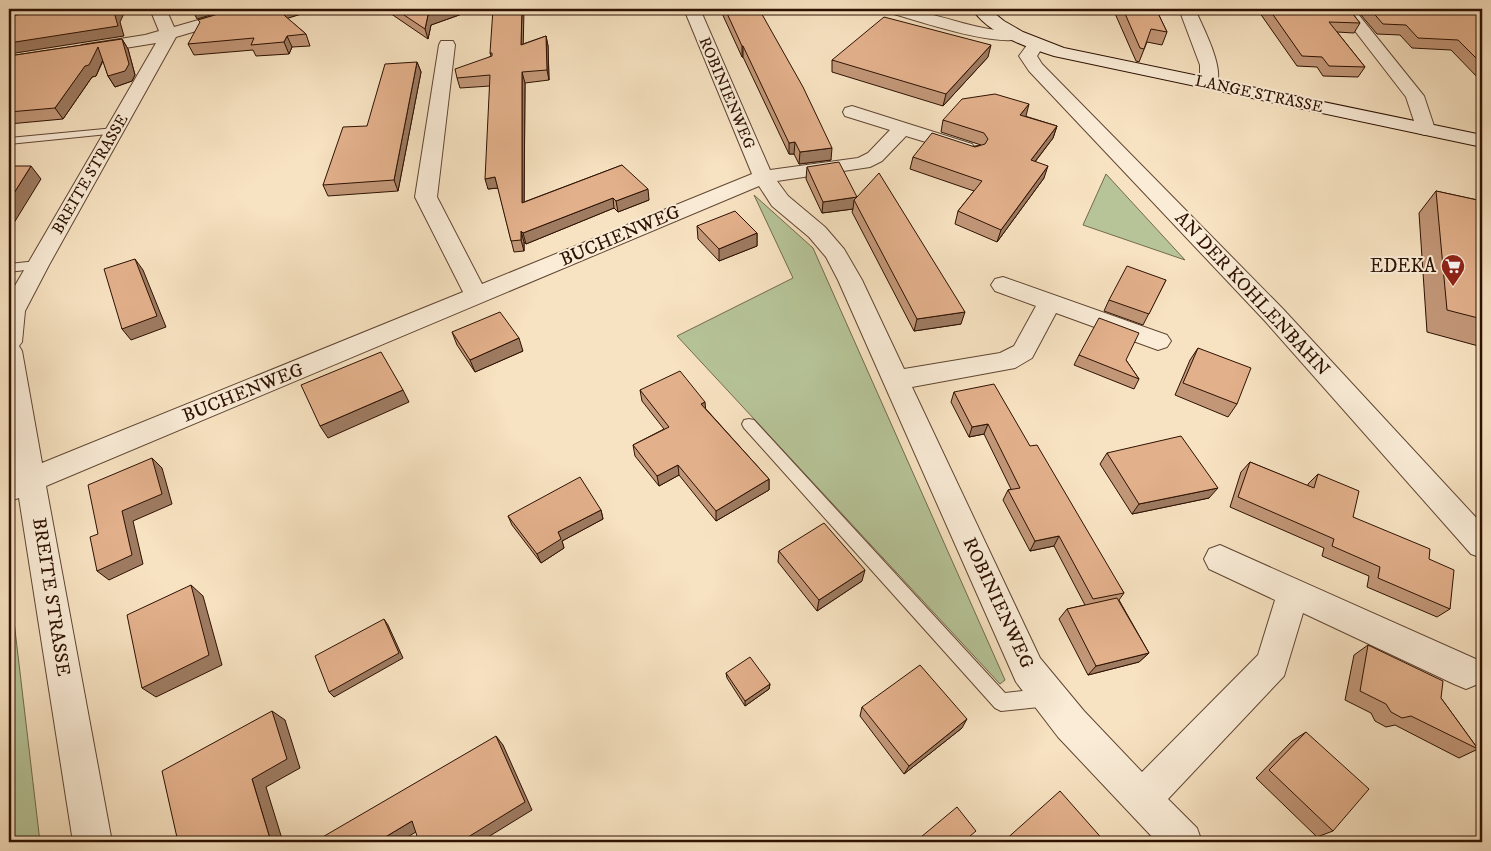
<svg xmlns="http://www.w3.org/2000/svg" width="1491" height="851" viewBox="0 0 1491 851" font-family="'IM FELL DW Pica',serif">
<rect width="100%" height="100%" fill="#f7e2c1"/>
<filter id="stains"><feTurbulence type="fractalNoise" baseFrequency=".004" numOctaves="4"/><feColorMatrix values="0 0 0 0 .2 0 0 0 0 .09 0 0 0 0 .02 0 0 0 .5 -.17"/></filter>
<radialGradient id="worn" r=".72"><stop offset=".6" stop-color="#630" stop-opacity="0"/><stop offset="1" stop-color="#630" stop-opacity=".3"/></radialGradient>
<path fill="#b6c498" stroke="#726a4d" d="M1106,174L1185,260L1083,225Z
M754,195L813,248L1005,680L1000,684L677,336L793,278Z
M9,579L40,842H9Z"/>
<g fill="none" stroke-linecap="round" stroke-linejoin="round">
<g stroke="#604532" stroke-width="2">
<path id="lane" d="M115,128L120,131L118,133L9,144V138Z
M37,261L41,262L43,265L41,268L9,272V264Z
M749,419L754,420L1005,693L1048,688L1054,691L1057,697L1054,703L1048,706L1001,711L995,708L744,428L742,424L744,420Z"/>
</g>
<g stroke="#604532" stroke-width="2">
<path id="street" d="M150,9H166L174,27L237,9H262L260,12L176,37L49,265L25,311L22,342L19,346L22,351L42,463L463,292L415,197L439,45L441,41H453L455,45L437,197L482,284L752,174L684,9H700L770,170L858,158L868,153L890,130L845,116L843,112L845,108L852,106L972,144L975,148L972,152L965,154L906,136L882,161L870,167L777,181L788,196L825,227L844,249L862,280L904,369L1000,353L1014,346L1036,306L995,291L991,285L995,279L1003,277L1167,335L1171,341L1167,347L1158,350L1056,313L1032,358L1015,368L912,387L1040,658L1084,711L1142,772L1258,655L1275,600L1209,569L1204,559L1209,549L1220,545L1478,660L1482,670L1478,684L1466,689L1454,684L1303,613L1284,676L1168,799L1197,828L1202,842H1157L1058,737L1016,682L838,280L826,257L809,237L772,206L759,186L46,486L112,842H73L19,498L9,501V476L15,474L9,431V296L156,43L88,54L82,53L79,49L82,45L88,44L145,35L159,31Z
M885,9C921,7 953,23 989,29C999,31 1010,29 1020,31L1022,35L1020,39C991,46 919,21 887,12Z
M1179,9H1195C1202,26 1227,71 1215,87L1209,88L1203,87L1200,83V65Z
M1338,9H1354L1424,96L1435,129L1432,133L1425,135L1418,133L1406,97Z
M1036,40L1042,41L1044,45L1037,56L1042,64L1283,309L1482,524V558L1471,554L1265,321L1029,71L1019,56L1030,41Z"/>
</g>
<g stroke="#2d1102" stroke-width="2">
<path id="secondary" d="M972,9H989L1004,21L1023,32L1064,48L1482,135V147L1054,56C1026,47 990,35 972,9Z"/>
</g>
<use href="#lane" fill="#faecd7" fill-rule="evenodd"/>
<use href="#street" fill="#faecd7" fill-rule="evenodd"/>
<use href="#secondary" fill="#faecd7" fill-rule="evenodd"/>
</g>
<path fill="#c29778" stroke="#2d1102" d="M384,9H476L431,25L428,39Z
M720,9H759L831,160L799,164L794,154H789L743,57H742Z
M1113,9H1156L1167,32L1162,45L1147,42L1139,62L1136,61Z
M1257,9H1349L1360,23L1354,33L1337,32L1365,67L1358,77L1323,76L1317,67L1297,66Z
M1356,9H1482V82L1451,50L1412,48L1400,35L1377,34Z
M311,11L287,18L306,34L310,46L292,47L289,54L256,56L253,50L194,55L188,44Z
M546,36L548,46L549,80L525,83L524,202L622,165L649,200L618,212L614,208L526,244L524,242V251L514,252L498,188L488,189L490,86L460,88L457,78L491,56L490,53L523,44Z
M122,39L128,49L135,75L132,81L115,87L108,76L103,61L96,76L92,77L63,119L9,124V56Z
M988,57L943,106L832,72V60Z
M417,62L421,72L398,191L328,196L323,185L367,126Z
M1025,116L1057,126L1053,138L1035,162L1044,178L997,242L955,224L958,211L974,191L910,169L913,157L981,145L941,132L943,120Z
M807,167L857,197L961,324L914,331L852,212L853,209L822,213L806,179Z
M1436,191L1482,201V347L1427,332L1419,213Z
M697,226L757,233V246L719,261L698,239Z
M1166,280L1143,325L1104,311L1109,300Z
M452,332L523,351L475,372L457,345Z
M1198,348L1237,404L1228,417L1175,395L1190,360Z
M1079,355L1126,360L1139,379L1134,389L1074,365Z
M640,390L706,409L769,479V490L716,521L679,475L659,486L635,456L633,445L664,429L642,401Z
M954,392L1030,446L1124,593L1119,600L1149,653L1139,662L1088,675L1059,619L1067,609L1085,605L1054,546L1030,551L1003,500L1008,490L1011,489L984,434L969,437L951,402Z
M1107,453L1209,498L1132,514L1100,464Z
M1250,462L1308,486V484L1318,474L1353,517L1429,559L1450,609L1437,617L1367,587L1369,576L1322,556L1324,548L1230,507L1241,472Z
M601,510L603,519L562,541L564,548L541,563L512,525L508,516Z
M779,551L862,581L817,611L778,562Z
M1368,645L1441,698L1478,749L1459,758L1395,725L1386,727L1375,721L1371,713L1345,700L1354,655Z
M726,673L770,684L769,689L745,706L727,678Z
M862,707L962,728L904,774L860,716Z
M1306,732L1333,831L1317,837L1256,778L1292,741Z"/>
<path fill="#9e7b61" stroke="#2d1102" d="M115,9H126L120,22L124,36L9,54V43L114,12Z
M192,9H231L197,19Z
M277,9H310L311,11L282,20Z
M445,9H476L431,25L428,39L425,29L428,15Z
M522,9H524L523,55L521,45Z
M860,9H870L860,12Z
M287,36L292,47L289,54L284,42Z
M546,36L548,46L549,80L547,70Z
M122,39L128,49L135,75L132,81L115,87L108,76Z
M991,45L988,57L943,106L946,94Z
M742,46H743V57H742Z
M98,47L104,57L96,76L92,77L63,119L55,108Z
M417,62L421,72L398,191L394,180Z
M522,72L525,83L524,214L522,203Z
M1029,104L1026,116L1017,126L1020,115Z
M1057,126L1053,138L1027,172L1031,160Z
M795,142L794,154H789V143Z
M832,148L831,160L799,164L800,152Z
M31,166L41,179L9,231V201Z
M1048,166L1044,178L997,242L1001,230Z
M495,177L498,188L488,189L485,179Z
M648,189L649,200L618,212L616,201Z
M857,197L854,200L853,209L822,213L823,202Z
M613,198L614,208L526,244L523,233Z
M521,231L524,242V251L521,240Z
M757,233V246L719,261V249Z
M135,259L143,270L166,327L131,340L122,329Z
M965,312L961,324L914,331L917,319Z
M519,338L523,351L475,372L470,360Z
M403,390L409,402L328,438L320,426Z
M705,402L706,413L701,404Z
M988,424L984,434L969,437L972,427Z
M152,458L162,468L172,504L133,521L143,564L109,580L97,571L122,511Z
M678,465L679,475L659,486L657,476Z
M769,479V490L716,521V511Z
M1218,488L1209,498L1132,514L1139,504Z
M601,510L603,519L562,541L564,548L541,563L537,554L558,532Z
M1059,536L1054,546L1030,551L1035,541Z
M865,570L862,581L817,611L819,600Z
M191,585L203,596L222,665L156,697L142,688Z
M384,619L388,625L403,658L334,697L329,692Z
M1149,653L1139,662L1088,675L1096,666Z
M770,684L769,689L745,706V701Z
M272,711L285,720L300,768L266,787L283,842H271L252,779Z
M967,719L962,728L904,774L909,766Z
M496,736L503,745L532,810L480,842H460Z
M412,821L421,829L399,842H377Z"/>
<path fill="#e2b08b" stroke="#2d1102" d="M55,9H115L114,12L118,26L9,43V16Z
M235,9H278H277L306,34L287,36L284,42L251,45L254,38L188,44L200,22L198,20Z
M395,9H445L428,15L425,29Z
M493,9H522L521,45L546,36L547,70L522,72V203L622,165L648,189L616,201L613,198L523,233L521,231V240L511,241L495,177L485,179L490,75L457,78L455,69L492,56V53H490Z
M725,9H759L803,87L832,148L800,152L795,142L789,143L743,46H742Z
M1123,9H1156L1167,32L1151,29L1144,49L1140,48Z
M1269,9H1349L1360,23L1329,22L1365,67L1329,66L1322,57L1302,56Z
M1370,9H1482V64L1458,40L1418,38L1406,25L1383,24Z
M884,17L991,45L946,94L832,60Z
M122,39L129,64L125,71L108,76L98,47L89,65L85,66L55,108L9,112V56Z
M417,62L394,180L323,185L343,127L367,126L385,64Z
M995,94L1029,104L1020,115L1057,126L1031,160L1048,166L1001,230L958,211L982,181L913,157L932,133L975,147L985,144L988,139L984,133L943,120L962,99Z
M839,162L857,197L879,173L965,312L917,319L854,200L857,197L823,202L807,167Z
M9,166H31L9,201Z
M1436,191L1482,201V319L1447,310Z
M735,211L757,233L719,249L697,226Z
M135,259L157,316L122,329L104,269Z
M1127,266L1166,280L1149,314L1109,300Z
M500,312L519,338L470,360L452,332Z
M1099,318L1139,333L1126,360L1139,379L1079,355Z
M1198,348L1251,368L1237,404L1183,383Z
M381,352L403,390L320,426L301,385Z
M680,371L705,402L701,404L769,479L716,511L678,465L657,476L633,445L669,427L640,390Z
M994,384L1030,446L1037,445L1124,593L1093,599L1059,536L1035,541L1008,490L1020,488L988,424L972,427L954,392Z
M1181,436L1218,488L1139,504L1107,453Z
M152,458L162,494L122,511L132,555L97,571L90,537L98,534L88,485Z
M1250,462L1314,488L1318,474L1359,491L1353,517L1430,549L1429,559L1454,570L1450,609L1378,578L1380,567L1332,546L1334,539L1238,497Z
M580,477L601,510L558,532L561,539L537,554L508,516Z
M824,523L865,570L819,600L779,551Z
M191,585L209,655L142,688L127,615Z
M1117,598L1149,653L1096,666L1067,609Z
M384,619L399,653L329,692L315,656Z
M1368,645L1443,681L1441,698L1478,749L1411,716L1402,718L1391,712L1386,704L1360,691Z
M750,657L770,684L745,701L726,673Z
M920,665L967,719L909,766L862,707Z
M272,711L287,759L252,779L271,842H178L162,771Z
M1306,732L1369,789L1333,831L1269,770Z
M496,736L525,802L460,842H419L412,821L377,842H314Z
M1060,791L1105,842H1003Z
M957,807L976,831L963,842H915Z"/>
<defs>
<g id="supermarket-pin" transform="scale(1.25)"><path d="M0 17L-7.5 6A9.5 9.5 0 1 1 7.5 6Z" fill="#8f2418" stroke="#faecd7"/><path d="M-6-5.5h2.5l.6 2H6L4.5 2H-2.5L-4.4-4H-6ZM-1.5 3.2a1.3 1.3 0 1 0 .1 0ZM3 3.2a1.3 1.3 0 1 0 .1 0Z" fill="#fff"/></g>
</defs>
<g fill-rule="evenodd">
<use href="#supermarket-pin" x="1453" y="266"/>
</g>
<g text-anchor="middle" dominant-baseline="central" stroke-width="4" stroke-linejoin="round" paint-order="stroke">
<g font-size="16" fill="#2d1102" stroke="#faecd7">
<text transform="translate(727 93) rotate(67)">ROBINIENWEG</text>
<text transform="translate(1259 94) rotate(12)">LANGE STRASSE</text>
<text transform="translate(90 174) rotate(-60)">BREITE STRASSE</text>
</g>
<g font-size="19" fill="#2d1102" stroke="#faecd7">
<text transform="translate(620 236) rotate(-23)">BUCHENWEG</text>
<text transform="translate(1252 294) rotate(47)">AN DER KOHLENBAHN</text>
<text transform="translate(243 393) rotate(-22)">BUCHENWEG</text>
<text transform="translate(51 597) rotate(81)">BREITE STRASSE</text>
<text transform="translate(998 603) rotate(65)">ROBINIENWEG</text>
</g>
<g font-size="19" fill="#2d1102" stroke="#faecd7" text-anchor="end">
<text x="1436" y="266">EDEKA</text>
</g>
</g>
<rect width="1491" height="851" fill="none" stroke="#f7e2c1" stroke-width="30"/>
<rect x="10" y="10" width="1471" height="831" fill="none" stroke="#2d1102" stroke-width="2.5"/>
<rect x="15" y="15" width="1461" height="821" fill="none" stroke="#2d1102"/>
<rect width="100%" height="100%" filter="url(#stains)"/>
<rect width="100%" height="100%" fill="url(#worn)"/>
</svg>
